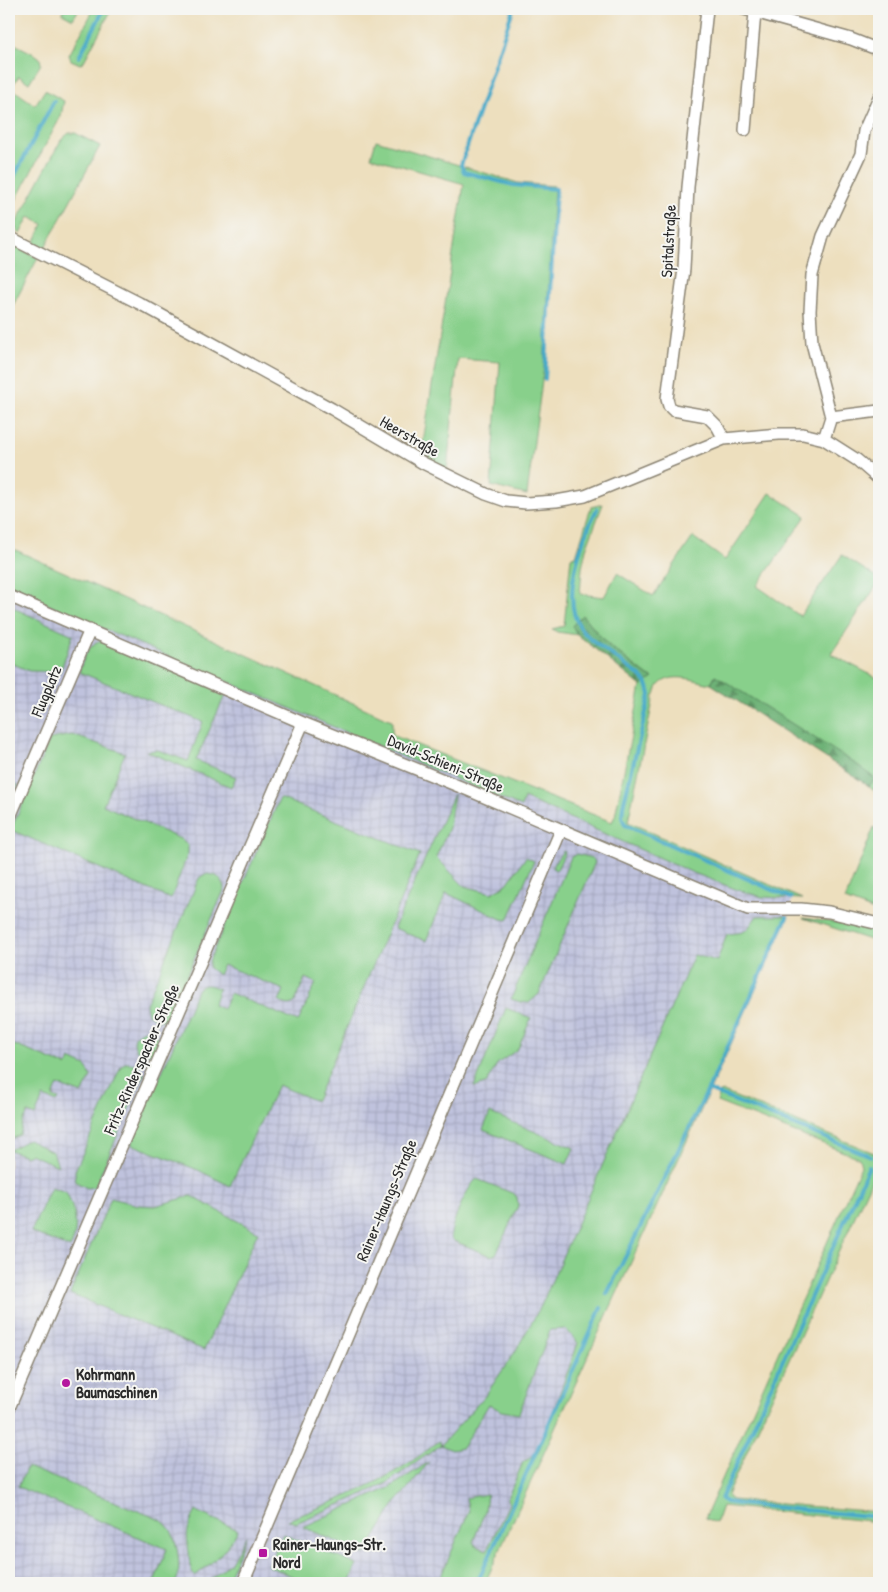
<svg xmlns="http://www.w3.org/2000/svg" width="888" height="1592" viewBox="0 0 888 1592" font-family="'Patrick Hand',sans-serif">
<defs>
<pattern id="industrial-grid" width="8" height="8" patternUnits="userSpaceOnUse" patternTransform="scale(1.25)"><rect width="8" height="8" fill="#bfc2dd"/><path d="M0 4h8M4 0v8" fill="none" stroke="#a4a7be"/></pattern>
<pattern id="forest-firs" width="22" height="20" patternUnits="userSpaceOnUse" patternTransform="scale(1.25)"><rect width="22" height="20" fill="#6eb277"/><path d="M5 1l3.5 6h-7zM16 11l3.5 6h-7z" fill="#5b9162"/></pattern>
</defs>
<rect width="100%" height="100%" fill="#f6f6f2"/>
<filter id="ink" filterUnits="userSpaceOnUse"><feTurbulence type="fractalNoise" baseFrequency=".02" numOctaves="2"/><feDisplacementMap in="SourceGraphic" scale="10" xChannelSelector="R" yChannelSelector="G"/><feConvolveMatrix kernelMatrix="1 2 1 2 8 2 1 2 1" color-interpolation-filters="sRGB"/></filter>
<filter id="wash" filterUnits="userSpaceOnUse"><feTurbulence type="fractalNoise" baseFrequency=".0096" numOctaves="4" result="noise"/><feDisplacementMap in="SourceGraphic" scale="20" xChannelSelector="R" yChannelSelector="G"/><feGaussianBlur stdDeviation="1.12" result="paint"/><feColorMatrix in="noise" values="0 0 0 0 0 0 0 0 0 0 0 0 0 0 0 0 0 1.4 0 .05"/><feComposite in="paint" operator="in"/></filter>
<g filter="url(#wash)">
<rect width="100%" height="100%" fill="#eddfbe"/>
<path fill="url(#industrial-grid)" d="M9,588L521,807L523,798L691,872L762,897L792,899L789,916L710,1091L574,1385L485,1583H9Z"/>
<path fill="#88d08b" stroke="#5a7e5b" d="M63,9H79L73,19L62,13Z
M94,9H112L83,63L80,64L71,60L69,55Z
M9,41L36,55L40,58L41,64L29,83L19,76L11,88L35,105L45,90L64,101L61,116L9,213Z
M69,133H75L100,146L44,249L34,243L43,224L29,217L20,234L16,229V223L61,140Z
M376,140L518,183L554,186L544,366L527,495L491,486L500,362L458,359L447,470L421,455L464,184L371,157Z
M11,247L19,248L38,258L9,313V248Z
M770,493L806,516L757,586L800,616L842,555L879,579V582L831,654L879,679V795L869,786L874,779L715,675L711,684C696,681 672,671 659,685C657,687 656,693 654,696L628,822L802,899L762,897L738,890L691,872L524,798L521,807L9,588V547L386,718L392,720V735L612,822L615,816L641,686L652,678L648,676L607,644L582,615L572,626L578,635L557,632L552,629L564,626L571,557L576,556L591,507L603,504L586,549L582,568L580,594L604,597L617,573L653,596L693,537L725,560Z
M9,606L73,635L60,672L29,671L9,662Z
M101,640L226,693L196,760L236,777L231,787L146,751L158,750L188,761L203,722L79,672C84,659 87,645 101,640Z
M72,735L125,753L103,805L183,840L188,846V853L171,899L11,830L50,739Z
M14,783L18,785L9,806V785Z
M454,794L449,828L436,857L464,886L492,893L507,884L526,857L534,861L508,920L501,919L446,893L426,941L394,928Z
M280,798L420,854L316,1101L278,1085L230,1186L198,1170L131,1144L198,988C206,983 211,985 219,989L213,1005L223,1009L230,993L298,1022L316,983L305,978L295,1002C290,1007 285,1004 279,1002L284,990L223,965L218,975L209,968V961Z
M874,827L879,829V913L845,900Z
M563,851L565,852L558,868L556,870L552,868L557,859Z
M577,854L592,858L595,862L539,994L529,1003L520,1002L511,999L571,857Z
M205,874C216,874 221,877 225,888L169,1016L163,1020L157,1021L148,1014L146,1004L199,878Z
M757,916H789C689,1139 585,1360 485,1583H438L469,1511L466,1498L487,1494L485,1511L473,1542L476,1546L487,1550L509,1504L507,1499L523,1462L538,1453L578,1343L566,1329L550,1330L519,1414L501,1411L489,1404L462,1448L451,1450L441,1445L387,1483L350,1500L296,1523L288,1520C342,1499 394,1478 439,1441L441,1445L485,1396L515,1352L541,1306L694,955L717,961L727,934C749,932 744,933 757,916Z
M803,918L854,925L879,933V943Z
M506,1008L531,1018L518,1049L497,1064L487,1083L477,1087H474Z
M134 1042a12 12 0 1 1 24 0a12 12 0 1 1-24 0Z
M9,1043L67,1066L70,1059L86,1066L91,1077L82,1094L58,1085L53,1097L59,1099L57,1102L43,1097L35,1116L28,1113L23,1122L20,1135L9,1140Z
M125,1063C134,1063 141,1065 144,1074L95,1187L87,1188L76,1182L75,1171L121,1066Z
M721,1091L879,1155L878,1166L728,1493L729,1498L732,1500L879,1512V1522L722,1506L716,1523L705,1518L861,1166L859,1158L717,1102Z
M490,1113L574,1148L567,1164L483,1130Z
M28,1140L53,1152L58,1166L30,1154L26,1156L9,1150Z
M477,1179L512,1193L517,1197L518,1206L498,1250L496,1254L491,1256L454,1241L451,1238C449,1228 468,1184 477,1179Z
M51,1187L66,1192C75,1211 80,1228 70,1248L31,1232Z
M191,1196L258,1232L204,1350L70,1294L111,1198L138,1205L155,1206Z
M429,1462L395,1504L365,1554L303,1527L389,1488Z
M27,1467L161,1520C164,1523 168,1526 170,1529C177,1540 183,1572 175,1583H154L167,1549L18,1487Z
M196,1511L238,1530C226,1552 214,1561 195,1576C189,1568 190,1563 189,1553C186,1533 186,1530 196,1511Z
M283,1534L357,1565L349,1583H308L268,1566Z
M246,1536L226,1583H210L211,1579L231,1562Z"/>
<path fill="url(#forest-firs)" stroke="#4c6e51" d="M582,615L607,644L648,676L653,678L641,686L578,635L572,626Z
M715,675L859,766L875,779L869,786L711,684Z"/>
<g fill="none" stroke-linecap="round" stroke-linejoin="round">
<path stroke="#49aac9" stroke-width="4" d="M513,9L461,165L464,172L513,185L556,189L545,379
M79,57L104,9
M9,186L54,101
M597,509C582,538 559,601 582,630C589,640 610,653 621,662C629,668 639,674 645,681C648,684 649,691 650,695L623,806L622,817L625,825L791,898
M787,917L708,1090L870,1156
M869,1166L721,1499L726,1502L740,1504L879,1517
M607,1294L708,1090
M477,1583L601,1308"/>
</g>
</g>
<g filter="url(#ink)">
<g fill="none" stroke-linecap="round" stroke-linejoin="round">
<g stroke="#8c8574" stroke-width="14">
<path id="minor" d="M707,9L688,187L684,269L667,399L669,406L673,410L707,416L717,426L724,439
M744,9L851,39L879,50
M745,130L755,12
M9,237L139,303L332,409L423,463L486,494L506,501L526,503L556,501L585,496L724,439L779,434H803L824,439L857,460L879,479
M831,417L879,411
M824,439L831,417L812,343L810,311L812,275L823,236L861,154L864,131L879,97
M9,596L303,723L468,790L748,909H801L829,912L879,924
M9,819L90,630
M9,1408L303,723
M243,1583L561,830"/>
</g>
<use href="#minor" stroke="#fff" stroke-width="11"/>
</g>
</g>
<g fill="#b5179e" stroke="#f6f6f2" stroke-width="2">
<circle cx="66" cy="1383" r="5"/>
<rect x="258" y="1548" width="10" height="10" rx="2.5"/>
</g>
<g text-anchor="middle" dominant-baseline="central" stroke-width="4" stroke-linejoin="round" paint-order="stroke">
<g font-size="16" fill="#2b2b2b" stroke="#f6f6f2">
<text transform="translate(668 241) rotate(-87)">Spitalstraße</text>
<text transform="translate(410 436) rotate(30)">Heerstraße</text>
<text transform="translate(46 691) rotate(-67)">Flugplatz</text>
<text transform="translate(446 763) rotate(23)">David-Schieni-Straße</text>
<text transform="translate(141 1059) rotate(-66)">Fritz-Rinderspacher-Straße</text>
<text transform="translate(386 1200) rotate(-67)">Rainer-Haungs-Straße</text>
</g>
<g font-size="16" font-weight="bold" fill="#2b2b2b" stroke="#f6f6f2" text-anchor="start">
<text x="76" y="1374">Kohrmann<tspan x="76" dy="18">Baumaschinen</tspan></text>
<text x="273" y="1544">Rainer-Haungs-Str.<tspan x="273" dy="18">Nord</tspan></text>
</g>
</g>
<rect width="888" height="1592" fill="none" stroke="#f6f6f2" stroke-width="30"/>
</svg>
